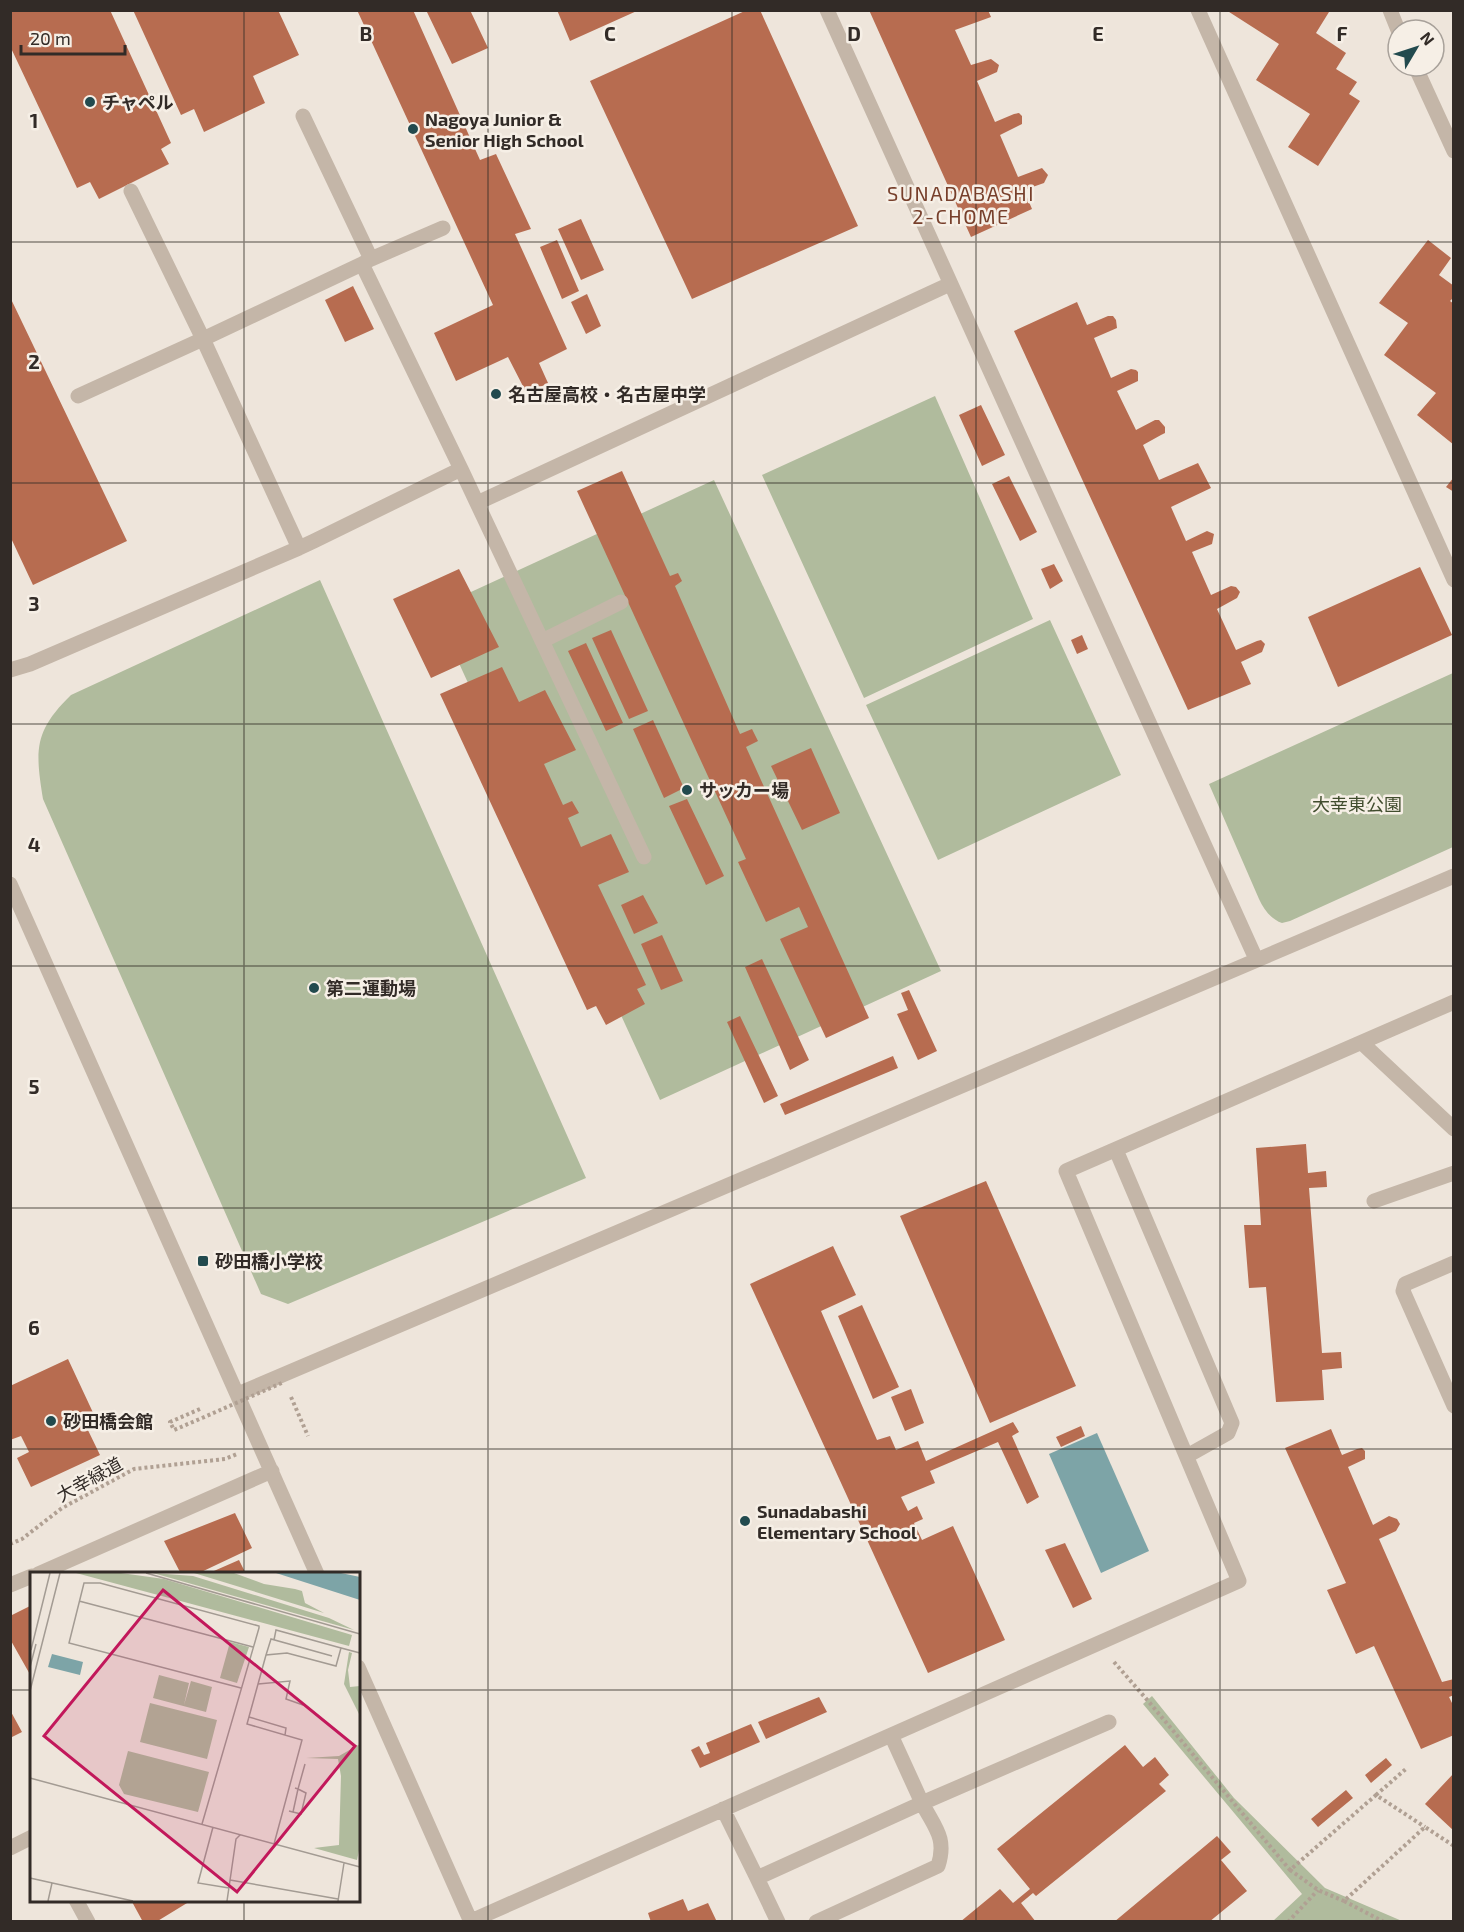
<svg xmlns="http://www.w3.org/2000/svg" width="1464" height="1932" viewBox="0 0 1464 1932" font-family="'Exo 2','Noto Sans JP',sans-serif">
<rect width="100%" height="100%" fill="#eee5db"/>
<path fill="#b0bb9d" d="M935,396L1033,619L864,698L762,475Z
M714,480L941,971L660,1100L434,609Z
M320,580L586,1178L288,1304L261,1294L43,799C35,750 34,731 71,695Z
M1050,620L1121,775L938,860L866,705Z
M1453,673V847L1290,921L1282,923C1271,919 1264,910 1259,899L1209,784Z
M1152,1696L1234,1798L1325,1888L1402,1921H1273L1302,1894L1143,1704Z"/>
<path fill="#7da4a7" d="M1097,1433L1149,1551L1101,1573L1049,1454Z"/>
<path fill="#b76c50" d="M10,10H110L171,143L161,149L169,164L99,199L90,182L77,188L10,46Z
M133,10H278L299,55L253,76L265,103L204,132L194,109L181,115Z
M357,10H413L480,160L496,154L531,229L515,234L567,349L539,363L548,383L527,394L508,357L456,381L434,333L493,305Z
M426,10H470L488,48L452,64Z
M557,10H639L570,41Z
M747,10H760L858,226L692,299L590,81Z
M869,10H988L991,17L955,30L971,65L991,59L999,65L997,72L977,81L995,122L1014,114L1019,113L1022,116V124L1000,135L1018,177L1042,168L1048,175L1044,183L1024,190L1032,209L971,237Z
M1226,10L1329,12L1316,33L1346,53L1336,69L1357,82L1349,94L1360,101L1318,166L1288,147L1310,114L1256,80L1279,44Z
M581,219L604,270L581,280L558,229Z
M557,240L579,291L562,299L540,247Z
M1428,240L1451,258L1439,275L1454,286V297L1450,301L1454,304V445L1417,415L1436,393L1384,355L1408,323L1379,303Z
M353,286L374,329L345,342L325,300Z
M587,294L601,326L586,334L571,302Z
M10,297L127,541L33,585L10,536Z
M1077,302L1087,325L1108,316H1113L1116,320L1117,328L1094,338L1111,378L1131,369L1136,370L1138,372V381L1117,391L1136,430L1155,420H1159L1165,427V433L1161,435L1143,445L1159,480L1198,463L1211,488L1171,507L1186,541L1207,531L1214,534L1212,544L1192,552L1211,595L1231,586L1236,587L1240,592L1237,598L1217,609L1236,650L1257,641L1261,640L1265,644L1262,652L1241,662L1251,684L1188,710L1014,331Z
M981,405L1005,455L982,466L959,415Z
M622,471L670,576L678,573L682,581L675,586L740,734L752,729L758,741L746,747L869,1018L826,1038L780,939L808,927L799,907L766,922L738,862L746,859L577,491Z
M1009,476L1037,532L1020,541L992,484Z
M1454,477V492L1446,487Z
M1054,564L1063,581L1050,589L1041,569Z
M1420,567L1452,635L1338,687L1308,617Z
M459,569L499,647L431,678L393,599Z
M611,630L648,711L629,719L592,638Z
M1082,635L1088,649L1077,654L1071,640Z
M586,643L623,723L606,731L568,651Z
M502,667L519,702L545,690L576,750L544,764L563,805L572,801L579,813L568,818L581,847L611,834L629,872L598,885L646,985L637,989L645,1004L606,1025L596,1006L587,1010L440,694Z
M653,720L684,788L664,798L633,729Z
M811,748L840,813L802,830L771,766Z
M687,799L724,876L706,885L669,806Z
M643,895L658,923L634,934L621,905Z
M662,935L683,981L661,990L641,944Z
M762,959L809,1060L790,1070L745,967Z
M909,990L937,1051L918,1060L897,1014L908,1010L901,993Z
M740,1016L778,1096L764,1103L727,1022Z
M893,1056L898,1068L785,1115L780,1104Z
M1306,1144L1308,1173L1326,1171L1327,1187L1309,1188L1322,1353L1341,1352L1342,1368L1322,1370L1324,1400L1276,1402L1266,1287L1249,1288L1244,1225H1261L1256,1148Z
M986,1181L1076,1386L990,1423L900,1216Z
M833,1246L856,1295L821,1311L877,1440L890,1436L896,1450L918,1441L926,1461L1013,1422L1019,1432L1012,1436L1039,1497L1027,1504L998,1442L930,1471L935,1483L901,1497L908,1511L917,1506L923,1519L914,1523L922,1540L953,1526L1005,1640L928,1673L750,1284Z
M862,1305L899,1387L873,1399L838,1316Z
M68,1359L96,1419L85,1424L100,1455L31,1487L17,1458L29,1452L21,1436L10,1440V1386Z
M911,1389L924,1423L905,1431L891,1397Z
M1081,1426L1085,1436L1061,1447L1056,1437Z
M1331,1429L1342,1455L1357,1449L1362,1448L1365,1451V1459L1348,1467L1373,1525L1389,1516L1397,1519L1400,1524L1396,1531L1379,1539L1442,1682L1454,1679V1695L1449,1697L1454,1707V1735L1421,1749L1374,1646L1356,1654L1327,1590L1346,1583L1285,1448Z
M235,1513L252,1548L197,1574H181L164,1541Z
M1065,1543L1092,1599L1073,1608L1045,1550Z
M239,1560L246,1574H207Z
M32,1605V1678L10,1639V1616Z
M819,1697L827,1712L766,1739L758,1722Z
M10,1710L22,1732L10,1738Z
M751,1724L760,1742L700,1768L691,1750L699,1746L704,1755L710,1753L706,1743Z
M1125,1745L1143,1767L1155,1757L1169,1775L1159,1784L1166,1791L1036,1896L1033,1893L1021,1903L1036,1922H960L1000,1889L1013,1903L1030,1889L997,1849Z
M1386,1758L1392,1765L1371,1783L1365,1775Z
M1454,1773V1831L1425,1804Z
M1346,1790L1353,1798L1318,1827L1311,1819Z
M1217,1836L1231,1852L1221,1860L1247,1891L1209,1922H1114Z
M683,1899L688,1911L708,1903L717,1922H651L648,1913Z
M131,1900H192L156,1922H143Z"/>
<g fill="none" stroke-linecap="round" stroke-linejoin="round">
<path stroke="#b0a093" stroke-width="4" stroke-dasharray="3 3" stroke-linecap="butt" d="M291,1397L308,1436
M200,1409L170,1422L174,1430L202,1418
M10,1544L22,1539L62,1508L134,1469L225,1459L237,1454
M1114,1662L1149,1702L1290,1870L1376,1795L1425,1827
M1376,1795L1407,1768
M1290,1870L1318,1890L1344,1901
M1288,1922L1318,1890
M1384,1922L1344,1901L1425,1827L1454,1846"/>
<path stroke="#c4b6a8" stroke-width="15" d="M827,10L1256,959
M1198,10L1454,580
M1390,10L1398,30
M1415,66L1454,151
M303,116L371,259L362,264
M371,259L443,228
M78,396L203,339L131,191
M461,469L477,503L950,284
M477,503L644,857
M542,641L621,602
M10,670L30,664L299,548L314,541L461,469L362,264L203,339L299,548
M10,884L317,1574
M1362,1043L1454,1129
M1116,1150L1232,1423L1228,1433L1187,1456
M1374,1201L1454,1173
M1454,1263L1405,1284L1403,1291L1454,1406
M238,1394L1454,876
M38,1574L272,1471
M10,1585L32,1576
M358,1667L471,1922
M723,1809L757,1878L922,1803L891,1735
M10,1848L32,1837
M757,1878L778,1922
M76,1900L88,1922
M471,1921L1239,1581L1066,1171L1454,1002
M816,1922L938,1866C947,1838 935,1828 922,1803L1109,1722"/>
<path stroke="#b0a093" stroke-width="4" stroke-dasharray="3 3" stroke-linecap="butt" d="M202,1418L284,1382"/>
</g>
<path fill="none" stroke="#322b27" stroke-width="1.5" stroke-opacity="0.55" d="M244,10V1574M488,10V1922M732,10V1922M976,10V1922M1220,10V1922M10,242H1454M10,483H1454M10,724H1454M10,966H1454M10,1208H1454M10,1449H1454M10,1690H32M358,1690H1454M244,1900V1922"/>
<g fill="#224a4e" stroke="#f6efe6" stroke-width="2">
<circle cx="90" cy="102" r="6"/>
<circle cx="413" cy="129" r="6"/>
<circle cx="496" cy="394" r="6"/>
<circle cx="687" cy="790" r="6"/>
<circle cx="314" cy="988" r="6"/>
<rect x="197" y="1255" width="12" height="12" rx="3"/>
<circle cx="51" cy="1421" r="6"/>
<circle cx="745" cy="1521" r="6"/>
</g>
<g text-anchor="middle" dominant-baseline="central" stroke-width="5" stroke-linejoin="round" paint-order="stroke">
<g font-size="18" font-weight="bold" fill="#322b27" stroke="#f6efe6" text-anchor="start">
<text x="102" y="102">チャペル</text>
<text x="425" y="119">Nagoya Junior &amp;<tspan x="425" dy="21">Senior High School</tspan></text>
<text x="508" y="394">名古屋高校・名古屋中学</text>
<text x="699" y="790">サッカー場</text>
<text x="326" y="988">第二運動場</text>
<text x="215" y="1261">砂田橋小学校</text>
<text x="63" y="1421">砂田橋会館</text>
<text x="757" y="1511">Sunadabashi<tspan x="757" dy="21">Elementary School</tspan></text>
</g>
<g font-size="18" fill="#414d2e" stroke="#f6efe6">
<text x="1357" y="804">大幸東公園</text>
</g>
<g font-size="18" fill="#322b27" stroke="#f6efe6">
<text transform="translate(89 1479) rotate(-29)">大幸緑道</text>
</g>
<g font-size="20" letter-spacing="1.5" fill="#773f2b" stroke="#f6efe6">
<text x="961" y="193">SUNADABASHI<tspan x="961" dy="23">2-CHOME</tspan></text>
</g>
</g>
<g transform="translate(30 1572)">
<rect width="330" height="330" fill="#eee5db"/>
<path d="M46,1H91L134,7L322,63L319,74ZM123,1L163,4L299,46L324,58ZM164,1H204L234,12L265,17L272,19L275,31L294,41ZM200,70L219,75L207,111L190,106ZM319,80L322,81L318,98L320,115L330,114V144L314,112ZM129,103L159,111L154,133L161,109L182,115L176,140L123,126ZM120,131L187,148L177,187L110,170ZM330,172V274L327,288L284,276L309,273L311,204L308,187L276,186L309,184ZM98,179L179,200L168,240L94,222L89,213Z" fill="#b0bb9d"/>
<path d="M246,1H311L330,5V28ZM22,82L53,90L50,103L18,95Z" fill="#7da4a7"/>
<path fill="none" stroke="#a39b93" stroke-width="1.5" d="M116,1L330,62M49,29L223,75M244,68L246,58L311,76M1,78L20,1M236,83L241,67L302,84M0,95L6,72M228,112L260,109L256,127L273,133M0,119L30,1M219,145L256,156L255,163M0,206L330,295M259,239L263,240L268,217L265,216M263,240L271,242L276,221L268,217L275,192M172,252L229,56V54L70,11H54L39,71L211,116M183,255L168,311L199,316M244,272L272,168L217,152L236,83L257,81L306,94L311,76L330,81M0,306L103,329M200,308L308,327M18,329L22,311M197,329L206,267L210,263M308,329L314,291"/>
<path fill="#c2185b" fill-opacity="0.15" stroke="#c2185b" stroke-width="3" d="M133,18L325,174L207,320L14,164Z"/>
<rect width="330" height="330" fill="none" stroke="#322b27" stroke-width="3"/>
</g>
<g font-size="20" text-anchor="middle" font-weight="bold" fill="#322b27" stroke="#f6efe6" stroke-width="5" stroke-linejoin="round" paint-order="stroke">
<text x="366" y="41">B</text>
<text x="610" y="41">C</text>
<text x="854" y="41">D</text>
<text x="1098" y="41">E</text>
<text x="1342" y="41">F</text>
<text x="34" y="128">1</text>
<text x="34" y="369">2</text>
<text x="34" y="611">3</text>
<text x="34" y="852">4</text>
<text x="34" y="1094">5</text>
<text x="34" y="1335">6</text>
</g>
<rect width="1464" height="1932" fill="none" stroke="#322b27" stroke-width="24"/>
<g transform="translate(1416 48) rotate(51)"><circle r="28" fill="#f6efe6" stroke="#a8a19a" stroke-width="1.5"/>
<path d="M0-4.5L10 22L0 15L-10 22Z" fill="#224a4e"/>
<text y="-9" font-size="16" font-weight="bold" text-anchor="middle" fill="#322b27">N</text>
</g>
<path d="M21 45v9h104v-9" fill="none" stroke="#322b27" stroke-width="3"/>
<text x="30" y="45" font-size="18" fill="#322b27" stroke="#f6efe6" stroke-width="4.5" paint-order="stroke">20 m</text>
</svg>
